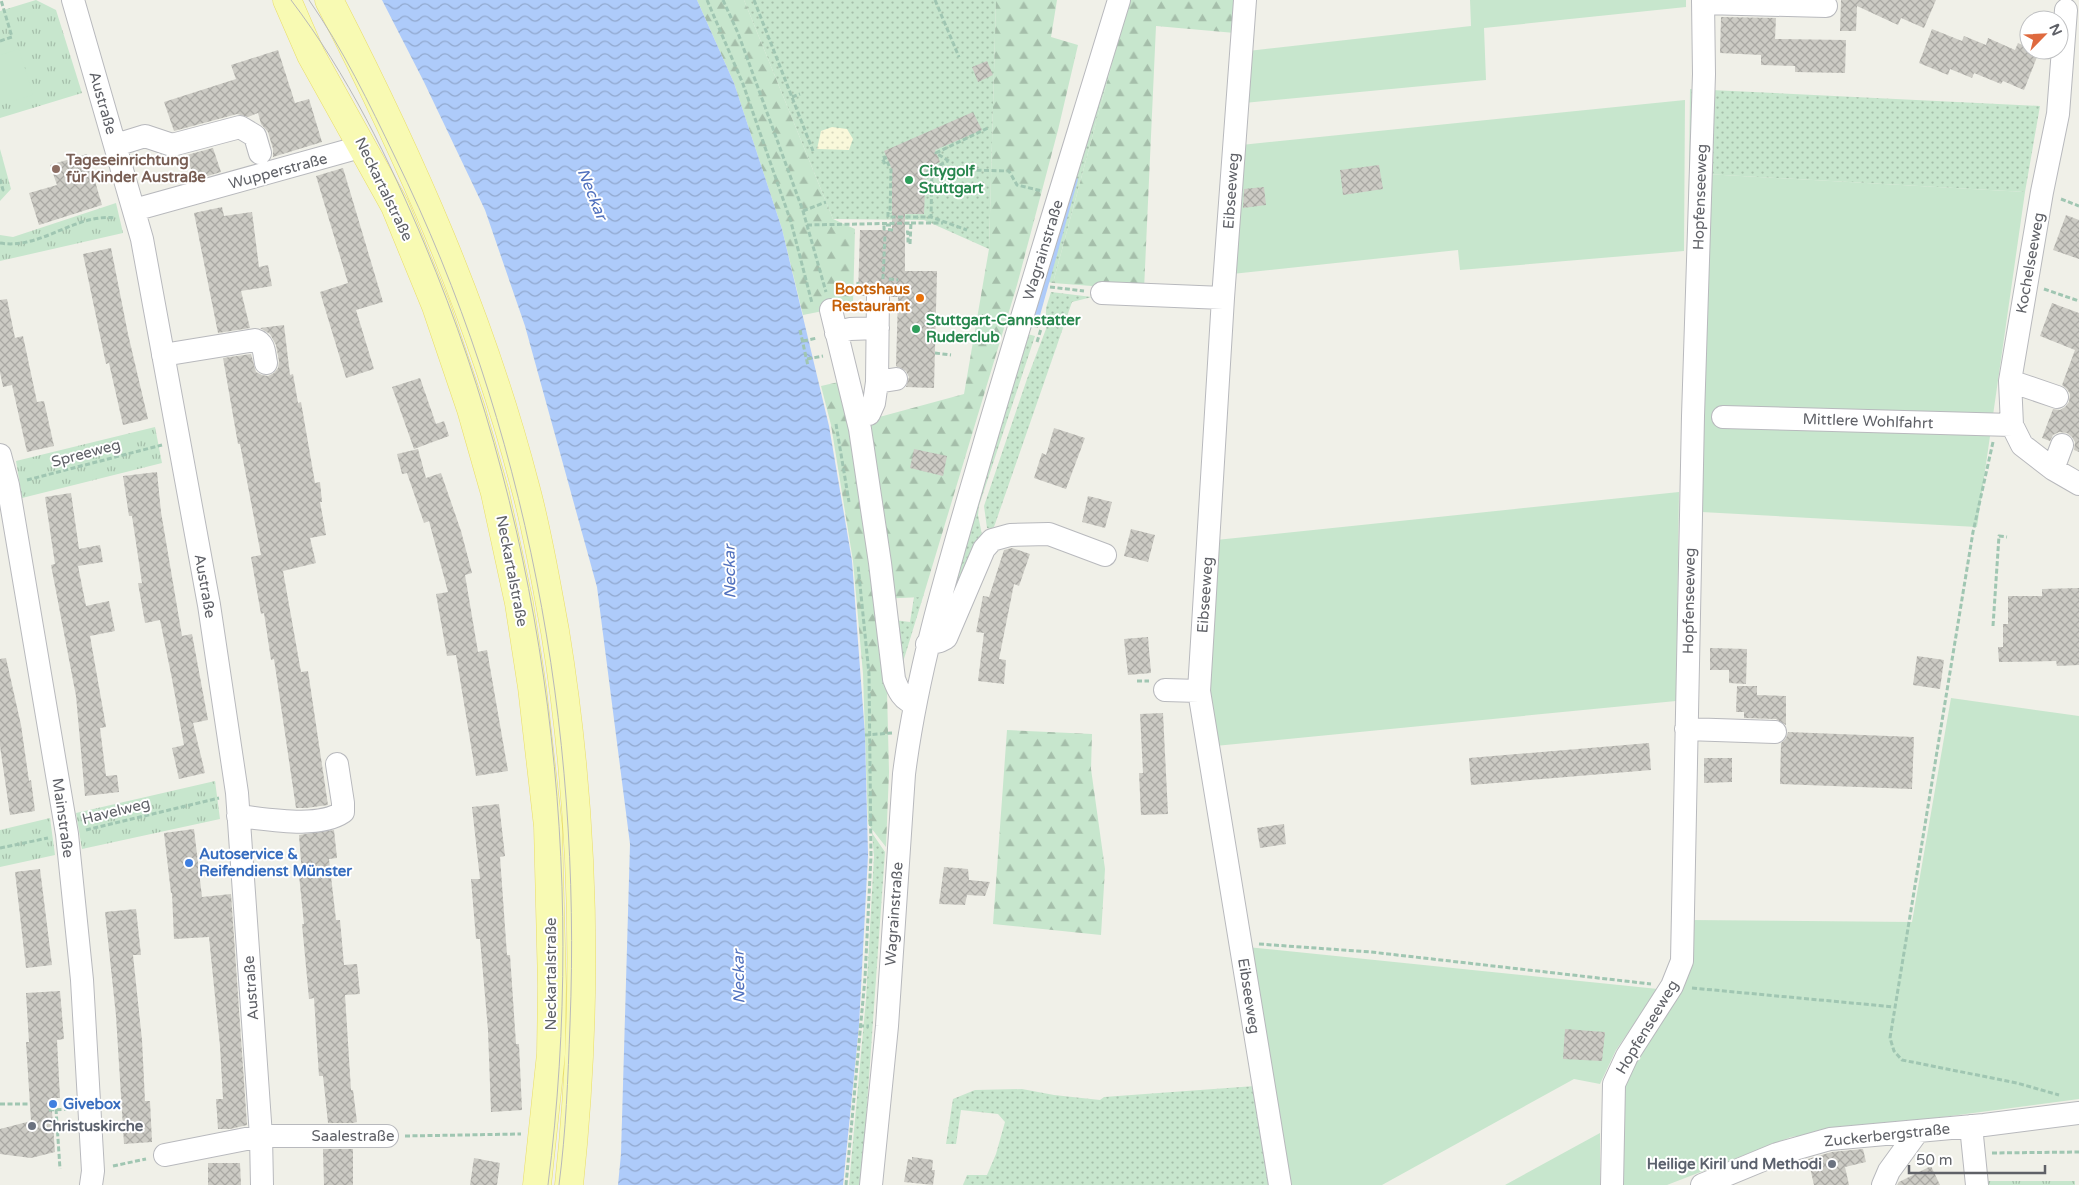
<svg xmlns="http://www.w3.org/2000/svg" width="2079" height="1185" viewBox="0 0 2079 1185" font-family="'Varela Round',sans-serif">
<defs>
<pattern id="grass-dots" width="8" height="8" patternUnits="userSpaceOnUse" patternTransform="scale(1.25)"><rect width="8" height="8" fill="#c7e6cd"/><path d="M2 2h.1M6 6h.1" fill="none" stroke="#a5beaa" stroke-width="1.8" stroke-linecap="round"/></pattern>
<pattern id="forest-firs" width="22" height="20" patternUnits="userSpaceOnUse" patternTransform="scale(1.25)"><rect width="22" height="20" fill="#c7e6cd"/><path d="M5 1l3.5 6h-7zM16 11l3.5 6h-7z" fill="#a5beaa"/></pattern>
<pattern id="sand-dots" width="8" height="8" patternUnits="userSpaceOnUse" patternTransform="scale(1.25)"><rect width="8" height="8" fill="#f9f8da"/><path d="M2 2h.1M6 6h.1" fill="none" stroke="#d8d7be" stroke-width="1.8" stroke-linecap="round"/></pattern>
<pattern id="park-tufts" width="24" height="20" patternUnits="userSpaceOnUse" patternTransform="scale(1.25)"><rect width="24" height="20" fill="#c7e6cd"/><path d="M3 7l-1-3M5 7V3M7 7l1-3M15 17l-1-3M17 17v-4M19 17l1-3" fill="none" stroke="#a5beaa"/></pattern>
<pattern id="water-waves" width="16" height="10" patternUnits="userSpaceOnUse" patternTransform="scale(1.25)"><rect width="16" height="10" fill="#aecbfa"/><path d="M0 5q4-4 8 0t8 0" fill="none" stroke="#91a8ce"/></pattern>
<pattern id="building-cross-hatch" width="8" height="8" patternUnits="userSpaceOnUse" patternTransform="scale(1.25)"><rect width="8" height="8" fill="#cccbc4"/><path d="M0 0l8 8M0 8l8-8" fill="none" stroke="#a9a8a3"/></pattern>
</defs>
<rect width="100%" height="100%" fill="#f0f0e8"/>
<path fill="url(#grass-dots)" d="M744,0H996L989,249L924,220L833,219Z
M1129,0L1053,283L1048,282L1040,309L1038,328L1030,326Z
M1690,89L2040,106L2025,192L1689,173Z
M1051,292L1092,297L1072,302L994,527L990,529L987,528L984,506L1027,379L1046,329V308Z
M1027,334L1035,336L979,506L978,515L982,535L943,628Z
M914,597H923L903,662L894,620L910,622Z
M872,833L885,852L862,1176L860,1185H849L866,999L874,856Z
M1255,1086L1271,1185H963L967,1175H987L996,1154L1005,1122L998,1114L961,1110L956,1144H946L953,1099L975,1090L1022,1089L1054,1095L1100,1100L1104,1097Z"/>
<path fill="url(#forest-firs)" d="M697,0H744L833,219L855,229L853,305L803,315L782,229L734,83Z
M996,0H1057L1051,37L1078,45L1058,130L1017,285L923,597L878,599L887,690L889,772L886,847L868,824L863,674L853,561L831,425L821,386L843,381L853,421L883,416L964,394L989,249Z
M1129,0H1238L1235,33L1156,26L1144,290L1053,283Z
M1007,730L1092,734L1091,769L1105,869L1101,935L993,924Z"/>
<path fill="url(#sand-dots)" d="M832,127L847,129L853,139L849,150L817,149L821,131Z"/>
<path fill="url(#park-tufts)" d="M36,0L56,10L82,93L0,118V11Z
M0,149L11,189L0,201Z
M116,203L123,233L0,261V235L13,237Z
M155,427L162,463L22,498L16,461Z
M215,781L220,819L82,849L76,813Z
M50,818L55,855L0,867V830Z
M1983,1181H2075V1185H1983Z"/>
<path fill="#c7e6cd" d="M1470,0H1686V7L1484,28L1486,80L1244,103L1248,51L1471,26Z
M19,49L33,95L0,105V55Z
M1685,100L1684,251L1460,270L1458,250L1232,274L1241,145Z
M1689,173L2025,192L1977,527L1683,511Z
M1679,492L1676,701L1215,746L1207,690L1216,540Z
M1951,698L2079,716V1099L1791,1137L1667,1185H1622L1623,1086L1688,920L1912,922Z
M1247,947L1658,989L1616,1050L1600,1084L1574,1079L1382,1185H1284Z
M1600,1133V1185H1505Z"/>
<path fill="url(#water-waves)" d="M382,0H697L734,83L782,229L829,426L852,561L865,735L868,855L859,1026L843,1185H618L621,1154L630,844L597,587L525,326L485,210L424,82Z"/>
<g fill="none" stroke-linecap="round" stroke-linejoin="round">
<path stroke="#aecbfa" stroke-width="5.5" d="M1035,323L1075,180"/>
</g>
<path fill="url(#building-cross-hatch)" d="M1841,0H1936L1924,28L1901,18L1898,25L1857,6L1856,31H1840Z
M1721,17L1776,18L1775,39L1846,40L1845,73L1795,72V66L1761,65V55L1720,53Z
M1932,29L1962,41L1964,36L1986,45L1988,38L2015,50L2018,43L2029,48V50L2039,52L2024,90L2003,81L2001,84L1974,73L1972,78L1950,69L1948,75L1919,63Z
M278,50L295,103L309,99L322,142L273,157V149L268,132L261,124L258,113L248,117L237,114L174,131L164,102L236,79L231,65Z
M987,61L993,75L978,82L972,67Z
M973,112L982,130L935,150L940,162L926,169L924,214H905V271H937L934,388L906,387L909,377L906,371L896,366L898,297H891L889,289L884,285L879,283L871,285L867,290L865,296H858L860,230H892V170L884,151Z
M213,148L221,172L194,180L187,155Z
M87,154L102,205L39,225L29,193L57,185L50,165Z
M1379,165L1383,189L1343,195L1340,170Z
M343,168L383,302L356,310L374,369L346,378L320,292L348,283L316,176Z
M1264,187L1266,205L1243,208L1244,189Z
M222,207L224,216L252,212L259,267L268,265L272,286L241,291L250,328L218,333L194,213Z
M2066,215L2079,220V259L2053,250Z
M111,248L128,334L148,419L123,425L109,363L106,364L83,254Z
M7,299L15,338L23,336L37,402L44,401L54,446L27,452L12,385L3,387L0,372V300Z
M2052,303L2079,313V452L2074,450L2075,442L2072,437L2067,433L2059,432L2053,435L2050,441L2042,438L2053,409L2060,410L2065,407L2069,402L2070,394L2067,389L2062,385L2075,350L2040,336Z
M284,325L290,375L293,374L298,403L301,402L315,483L320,482L322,502H320L326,535L310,538L316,563L283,571L301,672L308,671L328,805L306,808H296L274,659L271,660L264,613L261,614L251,557L261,555L240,444H238L223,358L251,354L256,372L262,375L268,376L274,373L278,368L279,361L276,345L270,334L260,328Z
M420,378L436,424L444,421L449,436L414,449L392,387Z
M1054,428L1085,438L1066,489L1034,478L1042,453L1046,455Z
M418,449L426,478L441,473L461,531L472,573L465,575L478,652L487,650L508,771L476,776L456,655L447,656L436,594L448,592L429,521L424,523L407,473L402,474L397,454Z
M914,449L947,456L943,476L910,468Z
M157,472L161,512L182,636L192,634L208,720L193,723L205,773L179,779L172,748L184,745L172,679L160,620L145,623L138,583H142L132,516H129L123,476Z
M71,493L79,549L100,545L103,562L78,566L86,606L109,601L115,631L90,636L106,727L100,728L106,776L117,775L119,792L85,796L76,696L51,565L55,564L45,497Z
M1088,496L1112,502L1105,528L1082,522Z
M1131,529L1155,535L1148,562L1124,556Z
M1012,548L1030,554L1019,586L1014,584L999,659L1006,660L1004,684L978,681L984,633L976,632L983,596L989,597L1004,550Z
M2079,588V665L2057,666L2056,661L1999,662L1998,647H2003V624H2008V596H2042V589Z
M1148,637L1151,673L1128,675L1124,639Z
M1710,648L1747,649L1746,684L1729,683V670H1710Z
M1917,656L1944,660L1940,689L1913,685Z
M6,658L21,725L29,781L31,780L35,811L10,815L0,746V659Z
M1737,686H1757V695L1786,696V725L1776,719L1744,718V712H1736Z
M1163,713L1168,814L1141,815L1139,773H1143L1140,714Z
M1788,732L1914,737L1912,789L1780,784L1781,743L1786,738Z
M1649,743L1651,770L1471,785L1469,758Z
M1704,758H1732V782L1704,783Z
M499,804L505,856L500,857L507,955H510L516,1044H519L522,1110L491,1112L488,1030L480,939H476L471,879H480L472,807Z
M1284,824L1286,844L1260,848L1257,828Z
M194,829L202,897L231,894L247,1125L230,1129H218L216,1099H223L220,1046L209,937L174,939L172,893H171L164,833Z
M334,830L337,858L329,859L336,920H340L344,965L357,964L360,994L345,995L351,1090H353L357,1122L353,1123H328L323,1076H319L314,998L309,999L302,924H304L299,875H302L299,835Z
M944,867L968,869L969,880L990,882L985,896L967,895L965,905L939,904Z
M40,869L52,965L26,968L15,872Z
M136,909L141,955H133L142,1040L145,1101H150L152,1142L124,1144L116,1016L105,912Z
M60,991L64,1039L57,1040L60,1098H51L55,1152L31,1158L0,1154V1129L31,1121L26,1042H29L26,993Z
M1565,1029L1605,1032L1602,1061L1563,1059Z
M323,1149H353V1185H324Z
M1863,1149L1866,1162L1845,1167L1849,1185H1814L1808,1159L1832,1152Z
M912,1157L933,1160L932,1170H935L933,1185L904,1182L908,1159L912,1160Z
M474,1158L500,1163L497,1185H470Z
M208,1163H240L241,1185H208Z
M1931,1166L1940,1185H1897L1899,1182Z"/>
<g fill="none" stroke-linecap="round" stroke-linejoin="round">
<g stroke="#b8b9bd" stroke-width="24">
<path id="minor" d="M73,0L142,239L209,605L237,793L261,1136L262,1185
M1245,0L1223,298L1199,691L1280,1185
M1703,3L1826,6
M2066,10L2058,114L2042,192L2010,381L2012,425L2022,445L2053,469L2079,484
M116,145L145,136L172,145L240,127L255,136L260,153
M134,210L364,146
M1102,293L1223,298
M831,310L860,429L880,563L894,679C898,690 903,701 915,703
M836,333L850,329L878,328
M163,355L255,340C265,343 264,354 266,363
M2010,381L2057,397
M877,382L878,296
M869,414L874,403L877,382L896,379
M1723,417L2012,425
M0,455L8,485L67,834L82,980L93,1171L91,1185
M2053,469L2062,445
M927,644L940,641L946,638L984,549L992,540L1010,535L1049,534L1105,555
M1165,690L1199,691
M1686,729L1775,732
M238,816C268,819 318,829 343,812V803L337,764
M1971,1126L1977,1185
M165,1155L261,1136H387
M871,1185L887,1026L904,774C918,664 951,559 982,452C1026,301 1073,151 1119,0
M1612,1185L1614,1084L1627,1056L1672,986L1682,961L1693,416L1704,74L1703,0
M1702,1185L1777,1154L1830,1139L1984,1125L2079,1113
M1883,1185L1889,1171L1918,1131"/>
</g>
<g stroke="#e9dd68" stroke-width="29">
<path id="major" d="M287,0L311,55L395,206L436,306L471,409L495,493L519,603L532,687L548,826L552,986L551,1054L537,1185
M329,0C409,155 481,316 525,486C538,533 546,583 555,631C585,815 589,1000 569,1185"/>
</g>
<path stroke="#a0c6b2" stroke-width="3" stroke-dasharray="5 2.5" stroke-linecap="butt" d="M707,0L743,84L791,222L812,303
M723,0L738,33L803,211L826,292
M754,0L813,151
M935,0L959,57
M0,41L12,37L1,0
M792,97L800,94
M949,161L936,153L988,128
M885,164L882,158L885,157L891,170L890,214
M932,169L931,217L967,230
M969,170L1009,171L1017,185L1042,191
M926,172L948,161
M0,179L3,190L0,192
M2061,199L2079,206
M803,211L826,202
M888,212V217H931
M911,223H943
M807,225L911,223L910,244H908
M893,230L884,229V225H893V223
M906,232H908V244
M0,243C41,250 75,213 115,218
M883,279L885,234
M889,279L898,280
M1050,287L1084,291
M2044,289L2079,301
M857,293L858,282
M800,330L808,366
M803,341L817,338
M1037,342L1041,329
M935,353L951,355
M807,359L823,356
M836,424L849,502
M1993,442L1973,532L1890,1038L1894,1051L1902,1060L2017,1083L2059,1095
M27,480L162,445
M1993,626L1999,536L2007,537
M1137,681H1149
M865,735L892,733
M86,830L219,798
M0,848L48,838
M1259,944L1371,952L1651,984
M1692,988L1895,1007
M859,1026H869
M0,1104H30
M56,1109L60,1169
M49,1110L71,1109
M405,1136L521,1134
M1992,1153L2079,1152
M113,1166L146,1159
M846,1185L865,978L871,856L869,674L858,565"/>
<use href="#minor" stroke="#fff" stroke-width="22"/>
<use href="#major" stroke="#f8fab3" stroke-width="28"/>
<path stroke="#b8b8b9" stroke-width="1" d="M291,0C348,75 389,159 425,245C548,539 588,869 548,1185
M309,0C343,49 369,103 395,157C527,426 582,727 570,1024C568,1078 566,1131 559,1185"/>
</g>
<circle fill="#8d6e63" stroke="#fff" stroke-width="2" cx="56" cy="169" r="5"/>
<g fill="#2e9e5b" stroke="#fff" stroke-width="2">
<circle cx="909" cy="180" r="5"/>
<circle cx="916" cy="329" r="5"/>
</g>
<circle fill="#e8710a" stroke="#fff" stroke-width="2" cx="920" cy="298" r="5"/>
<g fill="#3f7fe0" stroke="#fff" stroke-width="2">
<circle cx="189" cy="863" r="5"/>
<circle cx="53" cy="1104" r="5"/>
</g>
<g fill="#6b7280" stroke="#fff" stroke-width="2">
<circle cx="32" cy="1126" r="5"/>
<circle cx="1832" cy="1164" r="5"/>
</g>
<g text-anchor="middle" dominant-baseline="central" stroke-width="4" stroke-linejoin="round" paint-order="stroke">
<g font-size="15" fill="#5f6167" stroke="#fff">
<text transform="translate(103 103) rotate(74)">Austraße</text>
<text transform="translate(278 171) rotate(-15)">Wupperstraße</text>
<text transform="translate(384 189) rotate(64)">Neckartalstraße</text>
<text transform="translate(1231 191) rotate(-86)">Eibseeweg</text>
<text transform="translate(1700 197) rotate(-88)">Hopfenseeweg</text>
<text transform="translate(1043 250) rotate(-73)">Wagrainstraße</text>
<text transform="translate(2030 263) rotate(-80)">Kochelseeweg</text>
<text transform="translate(1868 421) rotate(2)">Mittlere Wohlfahrt</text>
<text transform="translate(86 453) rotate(-15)">Spreeweg</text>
<text transform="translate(512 571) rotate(79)">Neckartalstraße</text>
<text transform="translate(205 586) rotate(80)">Austraße</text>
<text transform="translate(1205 595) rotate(-86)">Eibseeweg</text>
<text transform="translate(1689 601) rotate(-89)">Hopfenseeweg</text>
<text transform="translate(116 811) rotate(-14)">Havelweg</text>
<text transform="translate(63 818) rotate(82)">Mainstraße</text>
<text transform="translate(894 914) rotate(-86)">Wagrainstraße</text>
<text transform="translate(551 974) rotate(-90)">Neckartalstraße</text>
<text transform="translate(251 988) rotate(-94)">Austraße</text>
<text transform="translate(1249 996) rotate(81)">Eibseeweg</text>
<text transform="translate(1647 1027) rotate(-59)">Hopfenseeweg</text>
<text transform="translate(1887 1135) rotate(-6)">Zuckerbergstraße</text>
<text x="353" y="1136">Saalestraße</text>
</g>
<g font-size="15" font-weight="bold" fill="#785e54" stroke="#fff" text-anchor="start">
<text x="66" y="160">Tageseinrichtung<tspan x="66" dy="17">für Kinder Austraße</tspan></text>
</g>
<g font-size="15" font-weight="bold" fill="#27864d" stroke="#fff" text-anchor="start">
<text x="919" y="171">Citygolf<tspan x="919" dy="17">Stuttgart</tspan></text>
<text x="926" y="320">Stuttgart-Cannstatter<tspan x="926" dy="17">Ruderclub</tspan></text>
</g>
<g font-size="15" font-weight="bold" fill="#c56008" stroke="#fff" text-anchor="end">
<text x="910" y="289">Bootshaus<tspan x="910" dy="17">Restaurant</tspan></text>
</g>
<g font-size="15" font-weight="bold" fill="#366cbe" stroke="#fff" text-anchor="start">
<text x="199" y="854">Autoservice &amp;<tspan x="199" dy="17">Reifendienst Münster</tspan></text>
<text x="63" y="1104">Givebox</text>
</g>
<g font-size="15" font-weight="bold" fill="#5b616d" stroke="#fff" text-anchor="start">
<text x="42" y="1126">Christuskirche</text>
<text x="1822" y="1164" text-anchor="end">Heilige Kiril und Methodi</text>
</g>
<g font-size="16" font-style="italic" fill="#5171be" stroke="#fff">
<text transform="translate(592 194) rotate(68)">Neckar</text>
<text transform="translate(730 572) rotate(-91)">Neckar</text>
<text transform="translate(739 977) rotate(-91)">Neckar</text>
</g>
</g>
<g transform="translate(2044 35) rotate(66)"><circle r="24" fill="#ffffff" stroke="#bfc0c2"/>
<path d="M0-4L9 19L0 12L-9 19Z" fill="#df6a3f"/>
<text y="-8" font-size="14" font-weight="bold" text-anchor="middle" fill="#5f6167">N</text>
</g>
<path d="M1909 1165v8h136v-8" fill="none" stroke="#5f6167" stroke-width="2.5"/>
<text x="1916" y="1165" font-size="15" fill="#5f6167" stroke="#ffffff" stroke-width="4" paint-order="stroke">50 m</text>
</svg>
